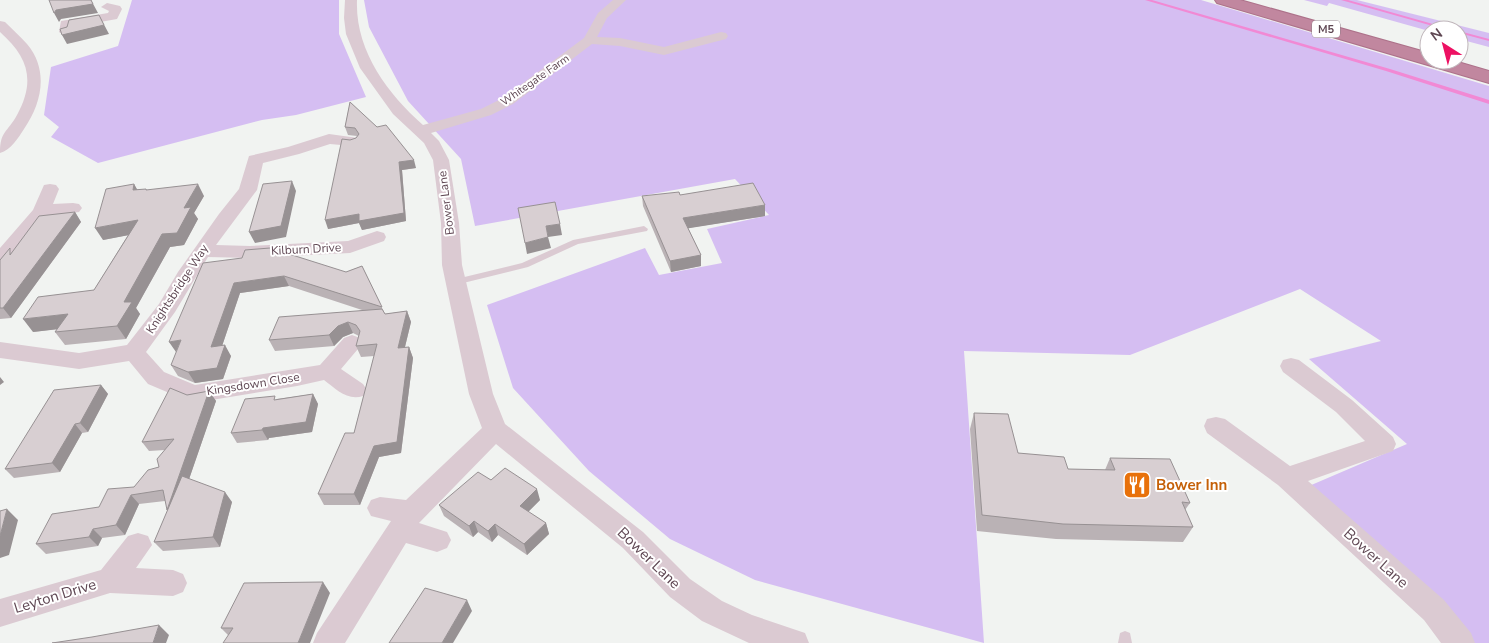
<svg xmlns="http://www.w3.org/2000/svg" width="1489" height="643" viewBox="0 0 1489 643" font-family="'Nunito Sans',sans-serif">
<rect width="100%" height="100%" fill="#f1f3f1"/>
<path fill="#d5bef2" d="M132,0H339V34L366,97L296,115L262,120L98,163L51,137L59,127L44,115L51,67L118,46Z
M364,0H1201L1489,86V643H1474L1309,486L1407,444L1309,359L1381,341L1300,289L1130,355L964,351L984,643L755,580L670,539L589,471L513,388L487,305L645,248L659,275L722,263L707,229L769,215L735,179L475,226L461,159L408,101L369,27Z
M1304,0H1357L1489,33V47L1459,39V30L1429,31L1329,3L1327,6Z"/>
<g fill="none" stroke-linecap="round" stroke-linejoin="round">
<path fill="#f189d4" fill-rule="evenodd" d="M1145,0H1152L1390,69L1489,100V104L1386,71Z
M1341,0H1348L1454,30H1447Z
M1459,31L1489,39V41L1459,33Z"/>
<g stroke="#ad728a" stroke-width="2">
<path id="highway" d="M1215,0H1240L1429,53V60H1451L1489,71V83L1217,3Z"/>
</g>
<path fill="#dbcad2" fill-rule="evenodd" d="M644,226L648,229L647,231L578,244L528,267L455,285L450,282L452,280L522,263L573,240Z
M1125,631L1130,633L1132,643H1118L1120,633Z"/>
<path fill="#dbcad2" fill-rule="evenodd" d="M345,0H357C355,50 387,93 423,125L481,109L503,98L584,38L598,13L613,0H626L607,18L597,37L620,38L664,47L721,32L726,33L728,36L726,39L664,55L620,46L592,44L513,104L491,115L431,133L439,141L449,160L459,223L462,265L493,394L505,424L643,532L690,579L722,601L752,615L805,633L809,643H749L702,621L670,597L623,548L496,444L419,523L447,532L451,540L447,548L437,552L406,543L345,643H313L317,633L391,521L371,516L367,508L371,500L380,497L406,500L482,428L469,394L442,265L441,223L433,160L424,143L393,114L360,68L346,34L344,18Z
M107,3L120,6L122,9L117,19L72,27L70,35L65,36L59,32L61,21L108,13L109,11L101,7Z
M0,21L5,22C12,29 20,36 27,44C49,70 42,103 24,129C18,138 11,150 0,153C0,131 7,133 17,115C36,80 28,57 0,32Z
M329,134L358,138L360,141L358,144L352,146L330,144L299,154L263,163L257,190L216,245L250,246L348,241L377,231L384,233L386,237L384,241L350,253L250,258L208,257L175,312L146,352L164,372L195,385L320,365L344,338L352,335L360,338L363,343L341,369L363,384L367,390L363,396C347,401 336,389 324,380L297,386L193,403L148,384L129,361L79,369L0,358V342L79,353L127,345L159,304L178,272L219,214L239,189L249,156L288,147Z
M50,184L56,185L59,189L53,204L73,203L79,204L82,208L79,212L48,216C36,230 17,261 0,265V248L33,210L44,185Z
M1291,358L1299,360L1352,400L1393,437L1396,444L1393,451L1308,481L1444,600L1471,633L1475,643H1441L1424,620L1278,485L1207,433L1204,426L1207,419L1216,417L1225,419L1290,466L1365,441L1336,412L1283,372L1280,366L1283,360Z
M138,533L148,536L152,545L136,568L173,570L183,574L187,583L183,592L173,596L110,593L0,627V599L101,570L128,536Z"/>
<use href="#highway" fill="#c1879f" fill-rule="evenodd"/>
</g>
<path fill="#bab2b5" d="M350,102L416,168L402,170L406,221L362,230L359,223L328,229L350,140L356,138L357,136L348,135L345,127Z
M134,184L137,190L146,189L147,190L204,196L194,213L198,219L184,245L170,247L136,308L140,314L126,339L65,345L55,332L57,329L33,332L94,290L128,235L103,240Z
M680,195L765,205V216L688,228L701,255V266L671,272L643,206L642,196Z
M75,212L81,222L11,318L0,319V260Z
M242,258L346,272L362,266L385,314L407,311L411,322L405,347H409L413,358L401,453L379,457L360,505H324L318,494L354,433L374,356L361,357L356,346L359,336L353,333L343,337L334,346L275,351L269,340L362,310L289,286L240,293L222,346L231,356L223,379L195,383L178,376L171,365Z
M101,385L108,394L88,432L82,433L60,472L14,478L5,469Z
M209,391L216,401L189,479L232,502L220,547L163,551L154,542L168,510L165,501L139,504L125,535L102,538L98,546L46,554L36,544L134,487L159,467L165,450L149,451L142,442L187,395Z
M313,394L318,404L312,432L269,438L268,440L237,443L231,433L277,399Z
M974,413L1018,453L1068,469L1105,470L1110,458L1190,503L1185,510L1193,527L1183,542L1056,539L977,531L970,429Z
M491,480L540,500L528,512L546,523L549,534L527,555L498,535L492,542L478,532L473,537L444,516L439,505Z
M330,593L228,635L221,628Z"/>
<path fill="#979193" d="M91,0L98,13L61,19L59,22L54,13L56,10Z
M99,15L109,34L67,44L62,35Z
M414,160L416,168L402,170L406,221L362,230L359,223L328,229L325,220L359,214L399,162Z
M292,181L296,191L286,237L255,243L249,232Z
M134,184L141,196L133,190Z
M198,184L204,196L194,213L198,219L184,245L170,247L136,308L140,314L126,339L117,326L124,302L162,234L184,208Z
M765,205V216L684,229L683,218Z
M75,212L81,222L11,318L3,308Z
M138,220L145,232L103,240L95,228Z
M560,224L562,235L548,237L546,226Z
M548,237L551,248L527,254L525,243Z
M701,255V266L671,272L670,261Z
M284,276L289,286L240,293L218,358L211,347L234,283Z
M407,311L411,322L402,359L398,348Z
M68,314L77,327L33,332L23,319Z
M348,322L353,333L343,337L334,346L329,335L338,326Z
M181,340L176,352L169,342Z
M225,345L231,356L223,379L195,383L188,372Z
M409,347L413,358L401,453L379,457L360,505L354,494Z
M0,377L4,382L0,385Z
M101,385L108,394L88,432L80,423Z
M209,391L216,401L175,520L167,510Z
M313,394L318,404L312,432L269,438L268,440L262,430L263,428Z
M75,424L82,433L60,472L52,463Z
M537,489L540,500L523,517L520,506Z
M225,492L232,502L220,547L213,537Z
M131,495L139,504L125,535L116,525Z
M7,509L18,520L9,555L0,558V536Z
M474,521L478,532L473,537L469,526Z
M546,523L549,534L527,555L524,544Z
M495,524L498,535L492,542L488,531Z
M93,529L102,538L98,546L89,537Z
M323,582L330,593L310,643H298Z
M467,600L472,611L453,643H442Z
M159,625L169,635L166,643H153Z"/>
<path fill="#d8cfd2" stroke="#979193" d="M49,0H91L93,4L56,10L54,13Z
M99,15L104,25L62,35L60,29L67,27L69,20Z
M350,102L377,127L386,125L414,160L399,162L404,213L359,221V214L325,220L342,139L350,140L356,138L359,134L355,128L345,127Z
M292,181L281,226L249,232L263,184Z
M753,183L765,205L683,218L701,255L670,261L642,196L679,192L680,195Z
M134,184L133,190L146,189V190L198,184L184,208L191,207L177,233L162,234L124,302H132L117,326L55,332L68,314L23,319L38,297L94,290L138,220L95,228L106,189Z
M555,202L560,224L546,226L548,237L525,243L518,208Z
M75,212L3,308H0V260L10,248V255L39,216Z
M270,248L346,272L362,266L382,307L284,276L234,283L211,347L225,345L217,368L188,372L171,365L181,340L169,342L203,263L242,258L245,250Z
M382,309L385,314L407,311L398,348L409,347L397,442L374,446L354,494H318L345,433H354L377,344L356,346L360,331L356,325L348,322L338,326L329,335L269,340L279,317Z
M101,385L80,423L75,424L52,463L5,469L54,390Z
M170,388L187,395L209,391L167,510L163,490L131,495L116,525L93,529L89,537L36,544L52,514L99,507L108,489L134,487L148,470L159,467L157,459L174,439L142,442Z
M313,394L306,422L263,428L262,430L231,433L245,399L275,396L274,400Z
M974,413L1008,414L1018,453L1064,457L1068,469L1115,470L1110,458L1170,459L1190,503L1182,502L1193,527L1063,524L982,515Z
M505,468L537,489L520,506L546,523L524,544L495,524L488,531L474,521L469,526L439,505L478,472L491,480Z
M182,476L225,492L213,537L154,542Z
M7,509L0,536V511Z
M323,582L298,643H223L233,628H221L244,583Z
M425,588L467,600L442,643H389Z
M159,625L153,643H52L92,637Z"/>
<defs>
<g id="restaurant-square" transform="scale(1.4375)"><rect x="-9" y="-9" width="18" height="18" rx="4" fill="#e8710a" stroke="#fff"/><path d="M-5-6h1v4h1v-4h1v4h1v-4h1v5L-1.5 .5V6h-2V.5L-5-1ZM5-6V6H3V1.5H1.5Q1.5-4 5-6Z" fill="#fff"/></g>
</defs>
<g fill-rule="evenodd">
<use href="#restaurant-square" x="1137" y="485"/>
</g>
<g text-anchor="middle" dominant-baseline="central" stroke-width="4" stroke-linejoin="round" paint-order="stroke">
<rect fill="#fff" stroke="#8f7e87" stroke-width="1" x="1312" y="20.5" width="28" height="17" rx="4"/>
<g font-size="11" font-weight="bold" fill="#5f4753">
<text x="1326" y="29">M5</text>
</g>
<g font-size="11" fill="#5f4753" stroke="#fff">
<text transform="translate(535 80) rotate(-35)">Whitegate Farm</text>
</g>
<g font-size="12" fill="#5f4753" stroke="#fff">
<text transform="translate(446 203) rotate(-97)">Bower Lane</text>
<text transform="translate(306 249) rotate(-3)">Kilburn Drive</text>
<text transform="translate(177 289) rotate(-57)">Knightsbridge Way</text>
<text transform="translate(253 384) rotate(-9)">Kingsdown Close</text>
</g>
<g font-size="15" font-weight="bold" fill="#c56008" stroke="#fff" text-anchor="start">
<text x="1156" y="485">Bower Inn</text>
</g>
<g font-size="15" fill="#5f4753" stroke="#fff">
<text transform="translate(649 558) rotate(44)">Bower Lane</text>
<text transform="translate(1376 558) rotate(42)">Bower Lane</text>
<text transform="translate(55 596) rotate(-17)">Leyton Drive</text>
</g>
</g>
<g transform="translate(1444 45) rotate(324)"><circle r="24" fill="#ffffff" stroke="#bfb5ba"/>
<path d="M0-4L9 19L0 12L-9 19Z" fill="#ed1163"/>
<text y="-8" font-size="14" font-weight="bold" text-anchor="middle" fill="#5f4753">N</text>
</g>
</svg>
